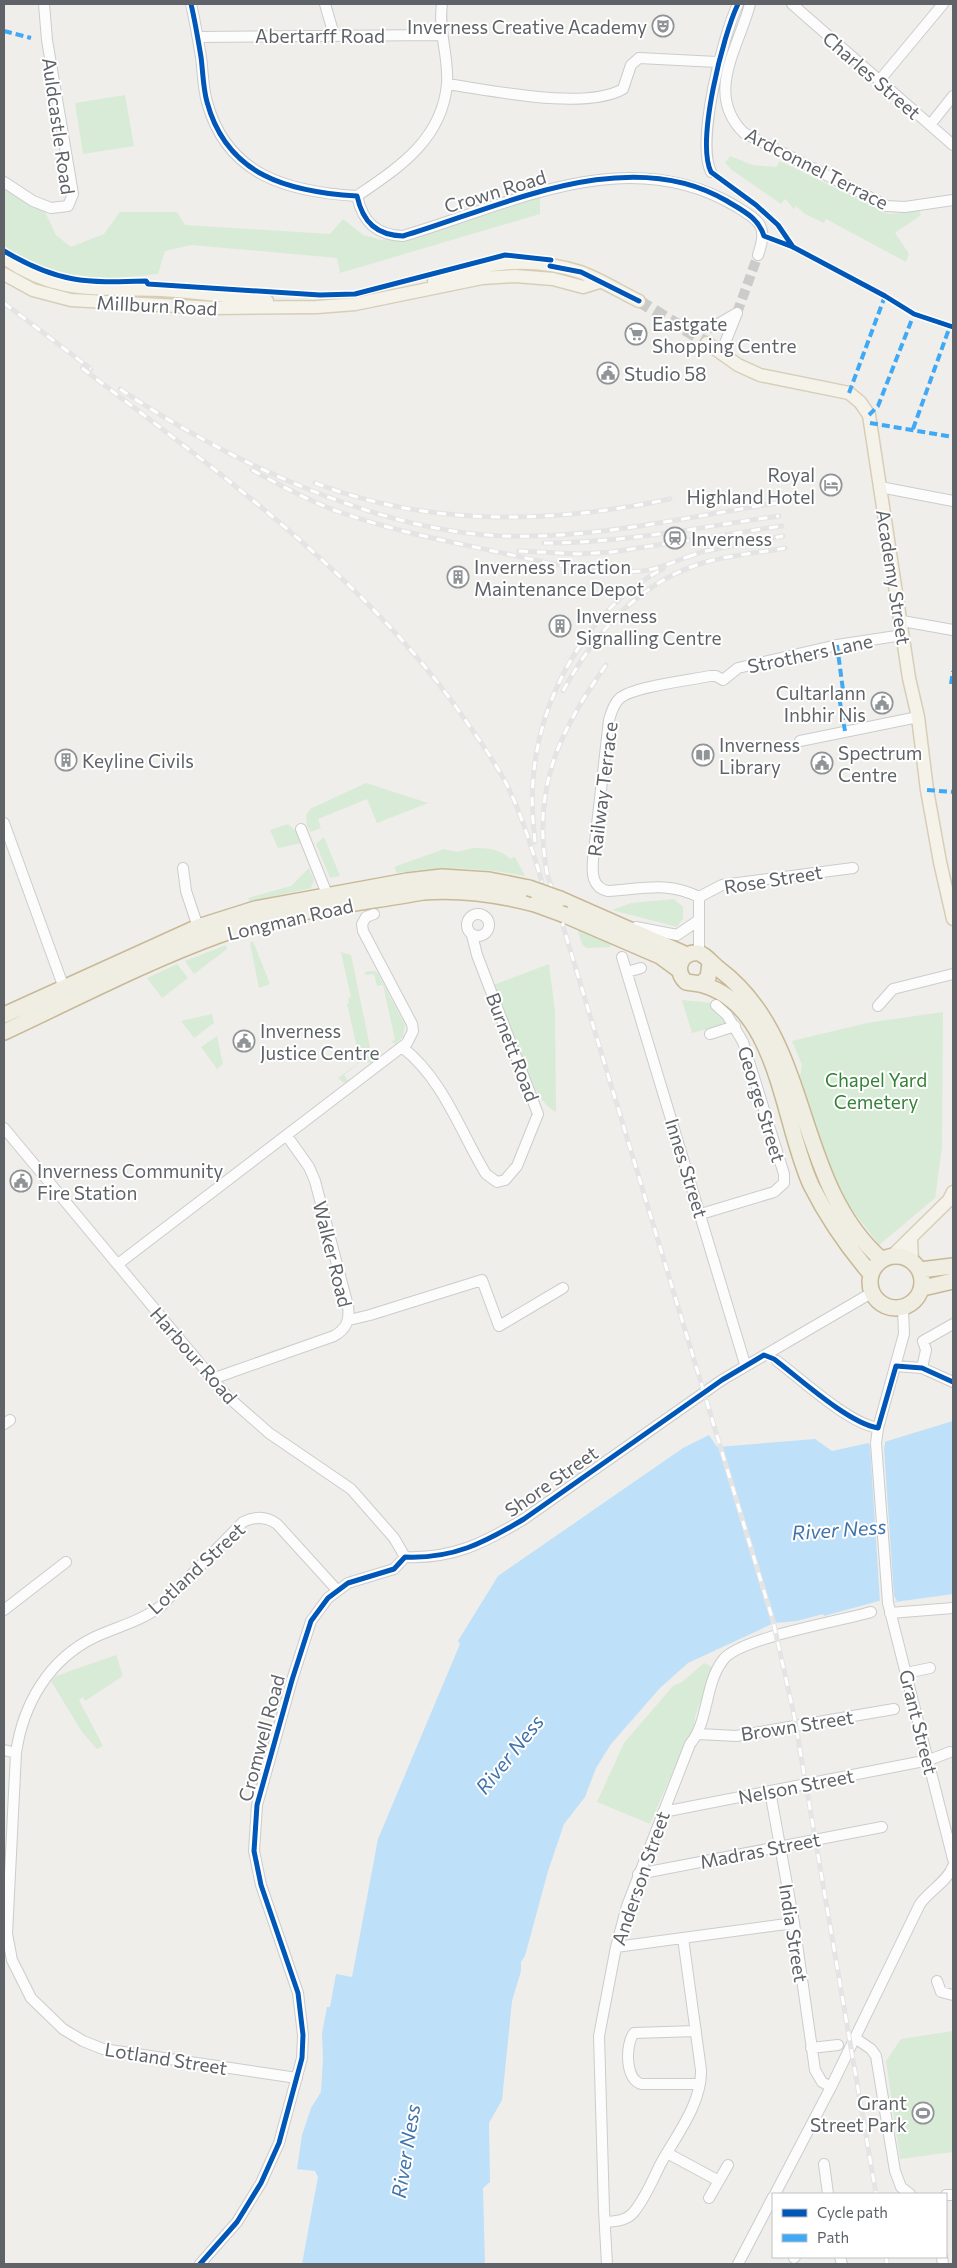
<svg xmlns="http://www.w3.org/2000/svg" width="957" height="2268" viewBox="0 0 957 2268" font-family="Commissioner,sans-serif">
<rect width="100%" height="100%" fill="#efeeea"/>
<path fill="#d8ebd6" d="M125,95L134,146L83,154L75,103Z
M730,156L753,165L776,167L780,161L889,214L919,211L921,215L895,233L909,254L906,262L826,219L824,223L805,214L796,206L794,209L785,199L781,204L732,170L725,163Z
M4,188L45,212L56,235L71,247L104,234L120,212H177L185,225L330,234L343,219L363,235L382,240L412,237L540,196V214L340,273L337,258L191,245L165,251L158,274C126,277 94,282 62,275C42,270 21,257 4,247Z
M366,783L428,803L377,823L367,799L318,819L321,828L311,832L307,826L306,815L310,809Z
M288,824L296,831L302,843L278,848L270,830Z
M324,837L340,876L330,878L316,844Z
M473,848C487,848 501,849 510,859L515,857L525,876C481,867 441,866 397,873L394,867L444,849L457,852Z
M309,868L314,880L311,888L250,902L248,898L291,886Z
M674,899L683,907V919L677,927L612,910L631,903Z
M577,927L612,942L610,947L586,948L582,944Z
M253,941L270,984L259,988L250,943Z
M226,945L227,949L194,974L185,961Z
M341,952L351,955L373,1061L370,1064L365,1058L344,1075L348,1081L344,1083L338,1078L357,1064L359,1056L347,1004L349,1003L348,998L351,997Z
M177,964L188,978L162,998L147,978Z
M549,964L555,1011L556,1112C527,1097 505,1016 493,985Z
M373,971L377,972L405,1025L403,1037L395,1044L391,1041L395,1040L383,985L377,986L374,974L365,975V972Z
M682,1000L713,1003L729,1025L709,1032L706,1029L692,1033Z
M943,1012L942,1148L935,1198L879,1245L847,1203L826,1160L800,1076L802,1065L792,1041L867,1023Z
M212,1014L214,1023L194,1038L181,1021Z
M217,1036L223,1064L217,1069L201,1047Z
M116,1655L123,1676L85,1701L83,1697L79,1700L103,1746L97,1749L82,1732L51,1681L56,1676Z
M704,1663L713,1667L695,1717C695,1727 693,1733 686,1741L650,1824L597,1802L624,1743L673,1686L682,1682Z
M953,2031V2152L900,2159L886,2061L901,2039Z"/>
<path fill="#bfe0f9" d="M953,1421V1594L895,1602L894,1598L886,1599L824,1616L823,1614L797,1621L774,1623L688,1663L660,1688L611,1744L596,1768L585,1797L564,1824L548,1871L525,1956L521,1962V1971L512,2001L502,2100L489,2123L490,2182L483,2188L485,2264H302L318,2177L315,2171L297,2169L302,2135L311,2108L321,2092L323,2058L322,2033L327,2007H330L336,1974L352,1977L378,1839L460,1644L458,1641L498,1576L683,1448L709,1435L717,1447L815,1439L832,1451L873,1442L884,1446V1442Z"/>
<path fill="#efeeea" d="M886,1437L884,1449L894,1596L897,1601L880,1602L870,1446L868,1442L874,1440L881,1443Z"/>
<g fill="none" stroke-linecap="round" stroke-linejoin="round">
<path stroke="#cbcbca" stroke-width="10" stroke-dasharray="10 5" stroke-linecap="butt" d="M737,313L758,255
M689,331L713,327"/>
<path stroke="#cbcbca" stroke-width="12" stroke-dasharray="12 6" stroke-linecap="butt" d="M639,301L707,343"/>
<g stroke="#cbcccc" stroke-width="12">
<path id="minor" d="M191,4C195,21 198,39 201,57C203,72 203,88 207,102C227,176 289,192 357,196
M325,4L334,35
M750,4C739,47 704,94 744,133L887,206L905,207L953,200
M792,4L953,145
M198,37L441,35
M879,81L943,4
M447,84C491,90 584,111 623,89L631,65L639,58L717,62
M930,125L953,96
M711,172C696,141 723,35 738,4
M4,182L33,201L51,208L68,206L73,194L47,40L44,4
M357,196C363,223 377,235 403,236C512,204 627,141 737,207C761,222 768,226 758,255
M357,196C398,168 442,140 447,84C449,57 438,31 442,4
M713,327L737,313
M721,353L737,313
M880,487L953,501
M902,621L953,630
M800,741L918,717
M4,823L64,988
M301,829L327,894
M183,868L186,891L198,927
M699,897C666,881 644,889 608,891C592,888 592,873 593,860L609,720C611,713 613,705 619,699C631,687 691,680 710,676H716L723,680L738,668L837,645L903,635
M699,897L722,885L853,868
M467 925a11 11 0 1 1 22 0a11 11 0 1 1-22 0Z
M636,927L677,935L699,920
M699,953V897
M622,957L745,1364
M627,972L641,968
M878,1006L893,989L953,974
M710,1034L735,1026
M403,1048C443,1079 461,1133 486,1174L497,1182L505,1180L517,1166L538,1114L477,955L472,935
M4,1128L227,1396L269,1433L351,1489L394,1538L405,1557
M701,1214L774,1192L784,1183V1174L743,1042L727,1015L716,1005
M118,1264L407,1043L413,1031L412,1024L363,931L362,924L366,917L374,914
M903,1308L904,1334L878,1428L876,1443L888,1603L953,1859
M349,1320L370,1315L482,1280L499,1326L563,1288
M777,1361C802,1380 848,1423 878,1428
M896,1366L922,1368L953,1382
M922,1368L926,1350L923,1341L953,1324
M212,1379L334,1336C346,1329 350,1321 348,1306L315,1181L309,1167L287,1136
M4,1424L10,1420
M4,1610L66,1562
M890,1613L953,1608
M906,1673L930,1668
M699,1734L736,1736L894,1709
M4,1750L16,1753
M770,1791L794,1923L815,2070L822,2082L831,2087
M663,1812L929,1760L950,1752
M638,1874L882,1827
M616,1947L794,1923
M937,1981L941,1992L953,1995
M696,2031L634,2033C625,2044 625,2081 642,2084H700
M855,2038L871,2049L876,2056L895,2171L901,2187L910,2194
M811,2048L838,2045
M297,2078L103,2049L83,2041L63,2029L31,1998L12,1960L7,1934L16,1753C23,1704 49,1659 95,1637C117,1627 141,1621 161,1606L243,1522C255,1516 266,1516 277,1524L337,1590
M667,2153L719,2181
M824,2164L828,2194
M775,2194L831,2087L920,1904C929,1891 948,1881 953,1866
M946,2195H953
M709,2198L728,2165
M605,2222C615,2221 626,2221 633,2213C645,2199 652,2181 660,2165C675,2137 702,2104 701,2070L683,1938
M840,2257L842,2264
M942,2257L943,2264
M794,2258L795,2257
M200,2264L237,2222L261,2183L279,2143L302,2058L303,2035L298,1993L261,1885L254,1851L257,1805L292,1680L311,1621L328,1598L348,1583L394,1569L405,1557C453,1559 484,1543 524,1519L722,1380L873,1292
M607,2264L604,2210L599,2036L616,1947L627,1906L690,1744C709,1722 704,1685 723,1660C739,1638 841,1621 871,1612
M738,2264L773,2197"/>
</g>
<g stroke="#d7ceb8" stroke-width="15">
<path id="major" d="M4,258C59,296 99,287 161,290C196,292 232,297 267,301
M4,274L33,290L71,300L214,308L317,307L355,304L482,278L515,276L553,279L583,287L599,282
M434,281C481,262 531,256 580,272C600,279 620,292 639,301
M707,343L738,365L760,375L849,393L860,402L869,415L909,678L918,717L927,790L940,862L953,919
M911,1239L912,1261
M892,1256L949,1200L953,1192"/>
</g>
<g stroke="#c8b996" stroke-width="18">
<path id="highway" d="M560,899L687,955
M565,915L660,956L679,970
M710,963L708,978L700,984L686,982C673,970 681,951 699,953C707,956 712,964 719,969C814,1040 792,1181 882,1260
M700,984C779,1004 782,1123 811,1185C827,1217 847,1246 870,1273
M4,1015L198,927L255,909L407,881L442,877L489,880L529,888
M4,1032C75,999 145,962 219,935C284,911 355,904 423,892C462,889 497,894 535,904
M870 1282a26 26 0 1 1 52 0a26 26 0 1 1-52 0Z
M920,1270L953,1266
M923,1288L953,1281"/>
</g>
<use href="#minor" stroke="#fdfcfc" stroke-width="10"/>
<use href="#major" stroke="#f4f2e9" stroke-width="12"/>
<use href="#highway" stroke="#f0ede3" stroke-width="15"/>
<g stroke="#e4e4e4" stroke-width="5">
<path id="rail" d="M4,303L91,369
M82,368C214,469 355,569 454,704C472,730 491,755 506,783C522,815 532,849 542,882
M120,389C224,459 377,532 504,536C595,539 687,517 777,503
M252,470C278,484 305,499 334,510C388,530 446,541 503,553C548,563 595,575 642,571C659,569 676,561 692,555
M315,483C430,527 551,524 670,499
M544,543C623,543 701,527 779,516
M519,551L579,554L612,552L782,526
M688,557L701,552L783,536
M606,665C558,733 532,789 547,873L773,1621L794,1715L876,2194
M563,691C594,634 639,582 703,563C729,555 758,553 785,548
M535,842C533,822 531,802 533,782C538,699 588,607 663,569
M886,2257L887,2264"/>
</g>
<use href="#rail" stroke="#fff" stroke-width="3" stroke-dasharray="9" stroke-linecap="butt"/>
<g stroke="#c8b996" stroke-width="18" stroke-linecap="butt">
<path id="highway-bridge" d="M529,888L560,899
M535,904L565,915"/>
</g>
<use href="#highway-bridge" stroke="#f0ede3" stroke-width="15"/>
<path stroke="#3fa9f5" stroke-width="4" stroke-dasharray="8 4" stroke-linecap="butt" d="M4,31L31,38
M849,393L885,296
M869,415L878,406L914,314
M870,423L953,437
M913,429L950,326
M837,645L843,690L838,691L845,731
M951,684L953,671
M927,790L953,792"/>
<g stroke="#fff" stroke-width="8">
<path id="cycleway" d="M191,4C195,21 198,39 201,57C203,72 203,88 207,102C227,176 289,192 357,196C363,223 377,235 403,236C501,207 628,142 727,201C743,211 758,217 764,236L793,247L885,296L914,314L953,327
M738,4C723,35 696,141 711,172L756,205L778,225L793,247
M4,251C58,283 85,283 146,281L148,284L320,295L355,294L505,255L551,260
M550,266L581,272L639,301
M200,2264L237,2222L261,2183L279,2143L302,2058L303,2035L298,1993L261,1885L254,1851L257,1805L292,1680L311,1621L328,1598L348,1583L394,1569L405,1557C453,1559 484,1543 524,1519L722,1380L764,1355L774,1359C799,1378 848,1423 878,1428L896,1366L922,1368L953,1382"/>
</g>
<use href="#cycleway" stroke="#0057b8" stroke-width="5"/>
</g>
<defs>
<g id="theatre-ring" transform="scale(1.125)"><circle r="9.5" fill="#fff" stroke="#919496" stroke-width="1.5"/><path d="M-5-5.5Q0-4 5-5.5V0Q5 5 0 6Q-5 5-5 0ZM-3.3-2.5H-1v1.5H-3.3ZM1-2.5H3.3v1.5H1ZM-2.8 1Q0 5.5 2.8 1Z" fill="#919496"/></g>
<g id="supermarket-ring" transform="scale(1.125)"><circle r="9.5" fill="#fff" stroke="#919496" stroke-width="1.5"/><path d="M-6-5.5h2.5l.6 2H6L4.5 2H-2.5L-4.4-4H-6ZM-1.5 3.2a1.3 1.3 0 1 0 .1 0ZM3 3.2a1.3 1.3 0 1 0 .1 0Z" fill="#919496"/></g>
<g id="civic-ring" transform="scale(1.125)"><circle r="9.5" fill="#fff" stroke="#919496" stroke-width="1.5"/><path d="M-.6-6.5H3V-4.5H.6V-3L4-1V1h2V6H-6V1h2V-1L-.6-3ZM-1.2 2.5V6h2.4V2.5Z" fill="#919496"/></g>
<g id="hotel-ring" transform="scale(1.125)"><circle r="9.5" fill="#fff" stroke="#919496" stroke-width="1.5"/><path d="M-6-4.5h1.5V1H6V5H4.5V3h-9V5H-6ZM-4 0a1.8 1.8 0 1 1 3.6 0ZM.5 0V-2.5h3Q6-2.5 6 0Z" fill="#919496"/></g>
<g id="station-ring" transform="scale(1.125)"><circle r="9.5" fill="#fff" stroke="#919496" stroke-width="1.5"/><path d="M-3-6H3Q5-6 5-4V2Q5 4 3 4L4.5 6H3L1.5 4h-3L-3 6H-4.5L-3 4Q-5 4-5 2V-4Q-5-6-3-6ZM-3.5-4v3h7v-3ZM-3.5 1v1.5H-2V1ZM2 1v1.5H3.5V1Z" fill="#919496"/></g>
<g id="building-ring" transform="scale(1.125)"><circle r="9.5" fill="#fff" stroke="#919496" stroke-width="1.5"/><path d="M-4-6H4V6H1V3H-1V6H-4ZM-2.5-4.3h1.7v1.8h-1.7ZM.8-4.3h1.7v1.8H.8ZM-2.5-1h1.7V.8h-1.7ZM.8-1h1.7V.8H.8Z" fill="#919496"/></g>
<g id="library-ring" transform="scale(1.125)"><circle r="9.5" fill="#fff" stroke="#919496" stroke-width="1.5"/><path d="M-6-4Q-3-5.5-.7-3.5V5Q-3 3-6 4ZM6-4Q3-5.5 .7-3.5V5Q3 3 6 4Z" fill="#919496"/></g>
<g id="stadium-ring" transform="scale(1.125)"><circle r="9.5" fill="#fff" stroke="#919496" stroke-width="1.5"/><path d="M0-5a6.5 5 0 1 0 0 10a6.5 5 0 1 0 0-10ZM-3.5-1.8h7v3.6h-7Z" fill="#919496"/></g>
</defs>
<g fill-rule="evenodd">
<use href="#theatre-ring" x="663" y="26"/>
<use href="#supermarket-ring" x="636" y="334"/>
<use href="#civic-ring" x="608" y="373"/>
<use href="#hotel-ring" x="831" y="485"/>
<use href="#station-ring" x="675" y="538"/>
<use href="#building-ring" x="458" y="577"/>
<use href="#building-ring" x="560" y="626"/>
<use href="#civic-ring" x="882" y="703"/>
<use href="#library-ring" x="703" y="755"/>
<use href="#building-ring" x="66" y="760"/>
<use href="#civic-ring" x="822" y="763"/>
<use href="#civic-ring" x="244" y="1041"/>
<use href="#civic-ring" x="21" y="1181"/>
<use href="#stadium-ring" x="923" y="2113"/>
</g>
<g text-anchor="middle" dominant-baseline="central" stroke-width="4" stroke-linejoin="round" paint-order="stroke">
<g font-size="19" fill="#5f6368" stroke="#fff" text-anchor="start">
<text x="647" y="26" text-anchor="end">Inverness Creative Academy</text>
<text x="652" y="323">Eastgate<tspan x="652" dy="22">Shopping Centre</tspan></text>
<text x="624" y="373">Studio 58</text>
<text x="815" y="474" text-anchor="end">Royal<tspan x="815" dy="22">Highland Hotel</tspan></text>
<text x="691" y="538">Inverness</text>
<text x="474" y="566">Inverness Traction<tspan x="474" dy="22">Maintenance Depot</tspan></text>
<text x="576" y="615">Inverness<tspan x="576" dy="22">Signalling Centre</tspan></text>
<text x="866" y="692" text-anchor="end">Cultarlann<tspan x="866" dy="22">Inbhir Nis</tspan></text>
<text x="719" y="744">Inverness<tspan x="719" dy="22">Library</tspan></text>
<text x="838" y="752">Spectrum<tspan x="838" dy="22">Centre</tspan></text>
<text x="82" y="760">Keyline Civils</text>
<text x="260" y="1030">Inverness<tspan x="260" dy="22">Justice Centre</tspan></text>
<text x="37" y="1170">Inverness Community<tspan x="37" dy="22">Fire Station</tspan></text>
<text x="907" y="2102" text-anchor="end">Grant<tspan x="907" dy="22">Street Park</tspan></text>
</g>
<g font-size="19" fill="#5f6368" stroke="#fff">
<text x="320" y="35">Abertarff Road</text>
<text transform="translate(872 75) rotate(41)">Charles Street</text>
<text transform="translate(59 126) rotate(82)">Auldcastle Road</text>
<text transform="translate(817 168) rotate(27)">Ardconnel Terrace</text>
<text transform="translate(495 191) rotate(-17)">Crown Road</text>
<text transform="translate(157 305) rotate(3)">Millburn Road</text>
<text transform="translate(894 577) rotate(81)">Academy Street</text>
<text transform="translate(810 653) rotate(-12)">Strothers Lane</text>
<text transform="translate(602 789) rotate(-83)">Railway Terrace</text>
<text transform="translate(773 879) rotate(-9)">Rose Street</text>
<text transform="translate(290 919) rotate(-13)">Longman Road</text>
<text transform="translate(513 1047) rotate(69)">Burnett Road</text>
<text transform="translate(762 1104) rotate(73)">George Street</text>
<text transform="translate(687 1168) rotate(73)">Innes Street</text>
<text transform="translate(333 1254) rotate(76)">Walker Road</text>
<text transform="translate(194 1355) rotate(49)">Harbour Road</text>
<text transform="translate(551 1481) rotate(-35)">Shore Street</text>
<text transform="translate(196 1568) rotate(-43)">Lotland Street</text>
<text transform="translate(919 1722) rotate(76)">Grant Street</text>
<text transform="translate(797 1725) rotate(-9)">Brown Street</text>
<text transform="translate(261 1738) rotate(-75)">Cromwell Road</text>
<text transform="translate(796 1786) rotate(-11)">Nelson Street</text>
<text transform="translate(760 1850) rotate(-11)">Madras Street</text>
<text transform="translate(640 1878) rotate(-71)">Anderson Street</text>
<text transform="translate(794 1933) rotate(81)">India Street</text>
<text transform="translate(166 2058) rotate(9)">Lotland Street</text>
</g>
<g font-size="19" fill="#348238" stroke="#fff">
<text x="876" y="1079">Chapel Yard<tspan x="876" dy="22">Cemetery</tspan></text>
</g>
<g font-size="20" font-style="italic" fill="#4174aa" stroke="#fff">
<text transform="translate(839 1529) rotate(-4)">River Ness</text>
<text transform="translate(509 1754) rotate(-51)">River Ness</text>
<text transform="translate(405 2151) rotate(-81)">River Ness</text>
</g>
</g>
<rect width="957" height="2268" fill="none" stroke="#5f6368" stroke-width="10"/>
<rect x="772" y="2193" width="175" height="65" fill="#ffffff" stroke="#bfc1c3"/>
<rect x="782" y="2209" width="25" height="8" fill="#0057b8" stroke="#bfc1c3"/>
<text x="817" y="2218" font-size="15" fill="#5f6368">Cycle path</text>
<rect x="782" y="2234" width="25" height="8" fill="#3fa9f5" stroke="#bfc1c3"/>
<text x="817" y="2243" font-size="15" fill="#5f6368">Path</text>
</svg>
